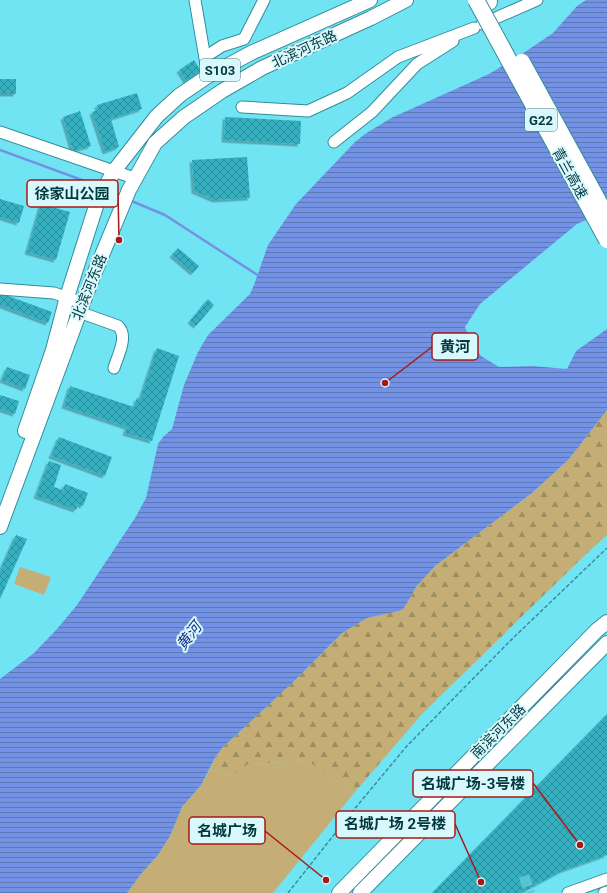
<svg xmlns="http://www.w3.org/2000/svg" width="607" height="893" viewBox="0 0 607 893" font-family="Roboto,'Noto Sans SC',sans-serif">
<defs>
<pattern id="forest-firs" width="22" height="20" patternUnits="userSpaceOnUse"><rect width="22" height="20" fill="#c5ae75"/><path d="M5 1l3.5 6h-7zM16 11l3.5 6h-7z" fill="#9e8f61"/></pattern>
<pattern id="water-rules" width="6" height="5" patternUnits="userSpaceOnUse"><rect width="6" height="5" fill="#7492e3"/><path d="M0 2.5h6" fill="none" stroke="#5d78b9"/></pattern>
<pattern id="building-cross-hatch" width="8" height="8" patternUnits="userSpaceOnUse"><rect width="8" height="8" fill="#36b0c0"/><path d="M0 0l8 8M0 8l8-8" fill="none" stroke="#2b909d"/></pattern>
<filter id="shadow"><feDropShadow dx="-2.5" dy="2.5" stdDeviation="0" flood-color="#0004"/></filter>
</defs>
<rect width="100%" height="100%" fill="#71e4f4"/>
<path fill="#c5ae75" d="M20,567L51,577L44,595L14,584Z
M308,761L354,793L273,893H127L141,874L158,855L170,836L182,807L201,785L210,769L231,776L248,764Z"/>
<path fill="url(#forest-firs)" d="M607,410V535L584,556L422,714L354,793L308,761L248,764L231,776L210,769L216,756L223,747L291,684L342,633L367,618L399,611L407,603L416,587L435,566L532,493L569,459Z"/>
<path fill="url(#water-rules)" d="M586,0H607V211L577,224L480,304L465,327L471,342L481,356L499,367L532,366L567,369L576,351L607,329V410L569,459L532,493L435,566L416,587L407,603L403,609L399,611L367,618L342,633L291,684L223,747L216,756L201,785L182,807L170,836L158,855L141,874L127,893H0V679L34,653L57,629L77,605L135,518L146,498L158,444L163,437L172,429L184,385L198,352L208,335L250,294L254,285L268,245L296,204L355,142L365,134L391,118L489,74L522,54L553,33L577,6Z"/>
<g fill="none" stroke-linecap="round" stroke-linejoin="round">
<path stroke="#7492e3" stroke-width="2.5" d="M0,150L101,187
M109,191L121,196
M129,200L165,215L259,276"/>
</g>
<path fill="url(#building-cross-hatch)" filter="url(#shadow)" d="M194,60L201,71L186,81L179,70Z
M0,79H16V94H0Z
M137,93L142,109L111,119L119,147L105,152L92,112L98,110L97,105Z
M80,111L91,146L73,151L63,117Z
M225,117L301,121L300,144L224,140Z
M247,157L250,198L215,200L194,191L192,160Z
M0,199L24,206L19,223L0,217Z
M41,204L70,212L56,260L27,252Z
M178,248L199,266L193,273L172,255Z
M0,293L52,312L48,323L0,305Z
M208,299L214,305L196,326L190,321Z
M157,348L179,356L152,441L125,433L127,427L64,406L70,386L134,407L137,398L140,399Z
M7,367L30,375L25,389L2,380Z
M0,395L19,401L15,414L0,409Z
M59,437L112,457L105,476L51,456Z
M49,461L61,465L54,487L63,490L65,484L88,493L83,506L78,504L76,510L36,496Z
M16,535L27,539L0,599V571Z
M607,714V855L562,871L521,893H432Z"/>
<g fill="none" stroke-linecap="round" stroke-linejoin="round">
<path stroke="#5bc2d0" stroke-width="11" stroke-dasharray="11 5.5" stroke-linecap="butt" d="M524,876L530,893"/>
<g stroke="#338d99" stroke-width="13">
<path id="minor" d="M195,0L208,76
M482,24L537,0
M205,57L222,46L244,39L264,0
M242,107L308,111L347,93L398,57L474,28
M0,132L134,178
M334,142L372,112L417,64L453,41
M0,289L54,293L82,303
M79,312L118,326C129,336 117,357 114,368
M568,893L607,879
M604,893L607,892"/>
</g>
<g stroke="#338d99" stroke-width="16">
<path id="major" d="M25,431L53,350L67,297L98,200L114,171L157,116L180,95L208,76L251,53L370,0
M0,527L90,284L129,190L155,143L184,117L222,91L262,68L371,18L406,0
M339,893L597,630L607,622
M360,893L607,643"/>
</g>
<g stroke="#338d99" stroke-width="18">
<path id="highway" d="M487,0L489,2"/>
</g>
<path stroke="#398d99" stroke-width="1.5" stroke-dasharray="4 2" stroke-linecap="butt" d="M288,893L352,812L406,747L510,641L607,548"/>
<use href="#minor" stroke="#fff" stroke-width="11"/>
<use href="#major" stroke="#fff" stroke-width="14"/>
<use href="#highway" stroke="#fff" stroke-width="16"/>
<g stroke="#338d99" stroke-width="18" stroke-linecap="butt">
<path id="highway-bridge" d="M476,0L607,240
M522,62L607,217"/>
</g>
<use href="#highway-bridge" stroke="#fff" stroke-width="16"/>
</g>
<g text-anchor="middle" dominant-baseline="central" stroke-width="4" stroke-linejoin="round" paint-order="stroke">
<g fill="#d9f8fc" stroke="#427278" stroke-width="1">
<rect x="200" y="59" width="40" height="22" rx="3"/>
<rect x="525" y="109" width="32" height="22" rx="3"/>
</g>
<g font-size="13" font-weight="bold" fill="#01383f">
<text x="220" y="70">S103</text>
<text x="541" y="120">G22</text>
</g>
<g font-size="14" fill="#01383f" stroke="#d9f8fc">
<text transform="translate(304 49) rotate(-25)">北滨河东路</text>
<text transform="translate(570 173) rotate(61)">青兰高速</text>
<text transform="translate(89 287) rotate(-68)">北滨河东路</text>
<text transform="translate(498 731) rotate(-45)">南滨河东路</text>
</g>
<g font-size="15" font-style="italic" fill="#172a87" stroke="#d9f8fc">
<text transform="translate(189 636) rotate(-52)">黄河</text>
</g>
</g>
<path fill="none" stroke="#aa1717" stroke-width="1.5" d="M119 240L118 193M385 383L432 347M580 845L533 783M481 882L455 824M326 880L265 831"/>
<g fill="#aa1717" stroke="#d9f8fc" stroke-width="1.5">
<circle cx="119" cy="240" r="4"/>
<circle cx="385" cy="383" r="4"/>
<circle cx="580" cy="845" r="4"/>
<circle cx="481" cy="882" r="4"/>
<circle cx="326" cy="880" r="4"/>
</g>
<g fill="#d9f8fc" stroke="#aa1717" stroke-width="1.5">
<rect x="27" y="180" width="91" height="27" rx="4"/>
<rect x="432" y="333" width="46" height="27" rx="4"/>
<rect x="413" y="770" width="120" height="27" rx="4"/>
<rect x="336" y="811" width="119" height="27" rx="4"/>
<rect x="189" y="817" width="76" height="27" rx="4"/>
</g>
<g font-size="15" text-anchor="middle" font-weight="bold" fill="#01383f">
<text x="72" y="199">徐家山公园</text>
<text x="455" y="352">黄河</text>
<text x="473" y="789">名城广场-3号楼</text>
<text x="395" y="829">名城广场 2号楼</text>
<text x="227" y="836">名城广场</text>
</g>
</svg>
